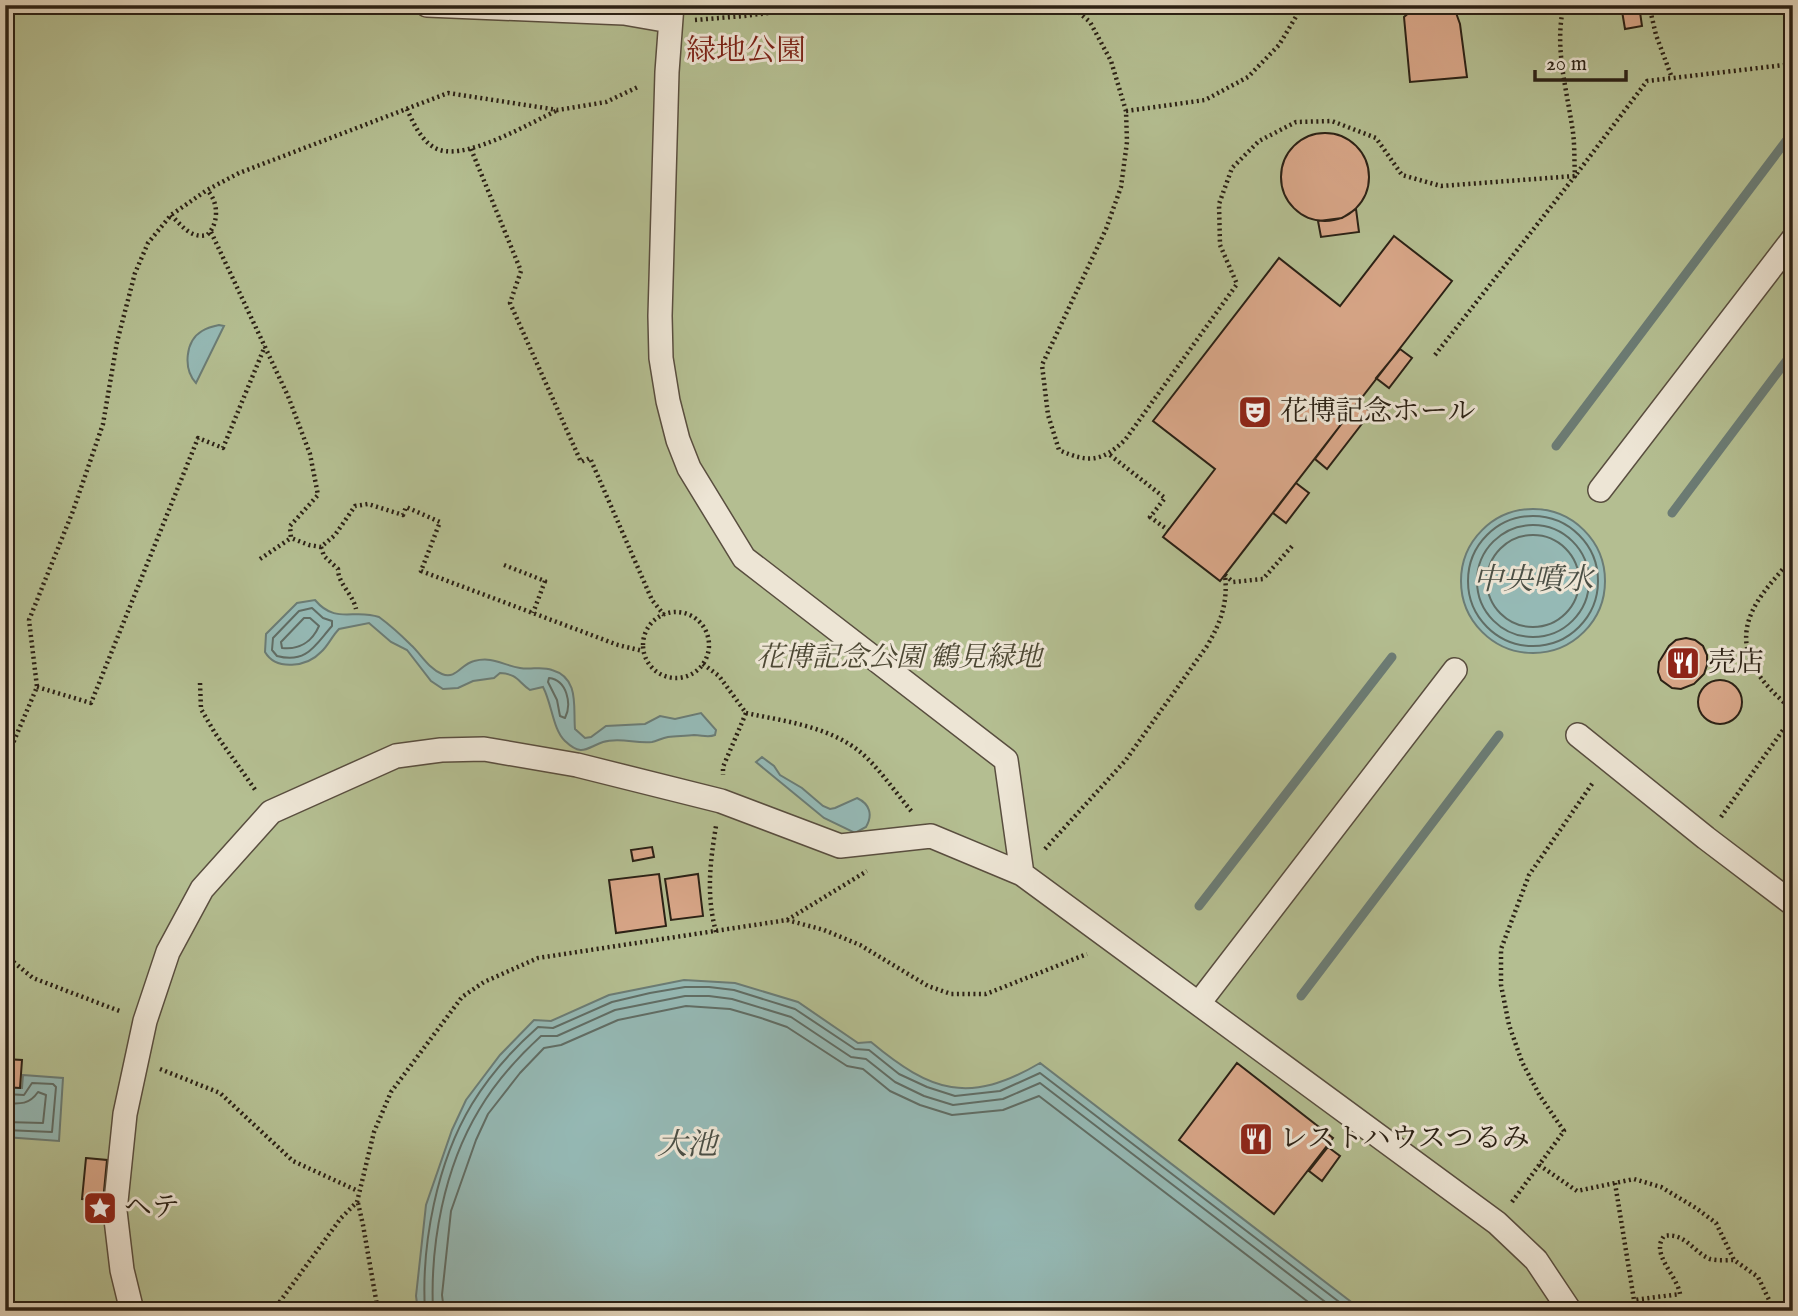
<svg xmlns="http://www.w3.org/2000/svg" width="1798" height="1316" viewBox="0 0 1798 1316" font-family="'IM FELL English','Noto Serif JP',serif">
<rect width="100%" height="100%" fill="#e3d7be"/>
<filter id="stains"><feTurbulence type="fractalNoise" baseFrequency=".00286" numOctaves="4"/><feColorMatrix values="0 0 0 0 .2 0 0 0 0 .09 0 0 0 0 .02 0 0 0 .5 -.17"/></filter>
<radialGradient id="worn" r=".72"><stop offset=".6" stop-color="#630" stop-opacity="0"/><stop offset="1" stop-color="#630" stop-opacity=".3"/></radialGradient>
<path fill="#b4be91" stroke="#707053" stroke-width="2" d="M5,5H1793V1311H5Z"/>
<path fill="#95b9b5" stroke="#6b7c75" stroke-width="2" d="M219,325L224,326L196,383C183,369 185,341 202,331C207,328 214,326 219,325Z
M1461 581a72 72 0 1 1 144 0a72 72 0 1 1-144 0Z
M315,600C336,625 354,608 379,617C390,625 401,635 411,645C421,654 428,668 442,674C456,680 461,664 474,661C493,656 502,665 520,668C531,670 542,666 552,670C580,678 573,708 575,729L585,738L591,737L606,726L645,724L660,716L675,719L701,713L716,730L715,735C708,738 702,735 694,735C685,736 676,736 668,737C662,738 657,741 652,742C636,744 620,737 603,742C586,748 582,757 565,741C553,730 552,704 543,687L530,690C518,682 518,674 500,673L494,678L473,681L458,688L443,689L431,681L407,650L391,642L369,623L339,629C332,636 328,646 321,652C307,667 276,671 265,652L266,634L297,603Z
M762,757L774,766L780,775L802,788L823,806L830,809L835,808L857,798C870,804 873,815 866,827L855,833L824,818L756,762Z
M684,980L735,983L798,1002L858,1043L871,1042C931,1092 969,1105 1040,1063L1363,1311H418L416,1296L426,1205L452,1130L466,1100L500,1055L534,1020L551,1021L609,995Z
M23,1075L63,1078L59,1141L5,1137V1087L22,1088Z"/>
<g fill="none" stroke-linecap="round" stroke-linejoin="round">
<path stroke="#606d65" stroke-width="2" d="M1468 581a65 65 0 1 1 130 0a65 65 0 1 1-130 0Z
M1477 581a56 56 0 1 1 112 0a56 56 0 1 1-112 0Z
M1487 581a46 46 0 1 1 92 0a46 46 0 1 1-92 0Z
M312,608L323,618L332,621V626C315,645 307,664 277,656L272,650L273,638L299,611Z
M304,618H310L319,626C312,642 299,650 282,648L281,642Z
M549,678C567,680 572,704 565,718L560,716L557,700L548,682Z
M5,1094L24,1095L32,1083L53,1084L56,1087L52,1132L5,1130
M5,1103C20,1104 29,1105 38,1092L46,1095L43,1123L5,1122
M425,1311C421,1244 437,1162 472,1104C489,1076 513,1049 538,1027L553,1028L612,1002L650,993L685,987H709L734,990L795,1009L855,1049L869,1050L899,1074L927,1087L955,1096L1000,1091L1040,1073L1351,1311
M433,1311C430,1244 444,1168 479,1110C495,1083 518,1057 541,1036H557L615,1010L685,996H709L732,999L791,1017L851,1057L866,1059L895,1082L924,1096L953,1105L1003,1099L1040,1083L1337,1311
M444,1311L442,1295L451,1211L476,1140L488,1114L520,1073L544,1048L561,1045L618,1020L686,1006L730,1009L761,1018L787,1027L847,1066L863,1069L890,1091L920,1105L952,1115L1003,1110L1039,1096L1320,1311"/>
<path stroke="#6b7c75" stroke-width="9" d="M1556,446L1786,141
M1672,513L1793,352
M1199,906L1392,657
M1301,996L1499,735"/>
</g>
<path fill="#d8a688" stroke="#2b2115" stroke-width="2" d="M1418,5H1449L1455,10L1460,24L1467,77L1410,82L1404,17Z
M1621,5H1639L1642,26L1625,29Z
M1281 177a44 44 0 1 1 88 0a44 44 0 1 1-88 0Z
M1356,209L1359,232L1321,237L1318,221L1342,218Z
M1394,236L1452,281L1220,581L1163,537L1215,469L1153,421L1279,258L1340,306Z
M1400,349L1412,358L1389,388L1376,378Z
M1358,402L1371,412L1327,469L1315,459Z
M1296,483L1309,493L1286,523L1273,513Z
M1686,638L1695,640L1703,646L1707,655V665L1704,674L1694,684L1681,689L1672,688L1661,680L1658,672L1659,662L1669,646L1676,640Z
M1698 702a22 22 0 1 1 44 0a22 22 0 1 1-44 0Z
M652,847L654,857L633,861L631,850Z
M659,874L666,926L616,933L609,880Z
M698,874L703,916L671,920L665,879Z
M5,1059L22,1060L20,1088L5,1087Z
M1237,1063L1333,1138L1274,1214L1179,1140Z
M1328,1147L1340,1156L1322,1181L1309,1171Z
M86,1158L107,1160L103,1201L82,1199Z"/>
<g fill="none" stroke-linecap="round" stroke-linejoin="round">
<g stroke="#594e3f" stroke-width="26">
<path id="pedestrian" d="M427,5L624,13L670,21
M672,5L667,72L660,316L661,358L668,401L678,440L689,468L744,558L1006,760L1022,874L1497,1223L1536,1260L1570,1311
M1600,490L1793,239
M1578,735L1706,838L1793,904
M1199,1003L1455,670
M132,1311L122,1270L115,1211L125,1114L145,1021L168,952L202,889L271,812L396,756L441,750L484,749L577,765L721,801L840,846L931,836L1022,874"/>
</g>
<path stroke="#2b2115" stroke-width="4.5" stroke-dasharray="2 3.5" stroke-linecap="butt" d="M1070,5L1090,22L1111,61L1126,111L1127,142L1121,187L1106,229L1042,365L1048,415L1059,450C1088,463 1102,462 1125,440L1237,284L1220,245L1219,204L1232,168L1259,141L1296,122L1332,121L1376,138L1402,175L1441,186L1575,176L1647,81L1793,64
M1649,5L1656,35L1672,78
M695,20L744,16L833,5
M407,109C413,123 423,145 440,150C469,159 530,123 558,110
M1126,111L1205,100L1248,77L1279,45L1303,5
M471,149L521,271L510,303L581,462L590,458L652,600L664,615
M171,215C181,225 191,239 207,235C219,224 219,202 207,190
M211,232L288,396L310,454L318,495L290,526L291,538L309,545L321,547L335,535L355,506L368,504L403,515L406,507L440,522L421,571L618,645L643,651
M1435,355L1575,176C1574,159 1575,142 1572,126C1566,86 1554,45 1564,5
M1110,455L1165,498L1150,517L1168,530
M321,547L324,556L338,569C338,584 353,594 356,609
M1793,557C1781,572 1766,587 1756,604C1730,649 1760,683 1793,710
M260,559L291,538
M504,565L545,581L533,613
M1225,575L1233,582L1263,579L1293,545
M643 645a33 33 0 1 1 66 0a33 33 0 1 1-66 0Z
M703,664L719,676L746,713L723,767V775
M200,683L201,709L215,733L256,791
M37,687L91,703L198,438L223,448L265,346
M746,713C788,722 835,727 867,758C883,774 897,794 912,812
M5,762L37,687L29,620L73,511L103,424L117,342L135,273L148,243L171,215L207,190L239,173L448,93L558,110L606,102L640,86
M1721,817L1793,716
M1045,849L1125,761L1207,646C1221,622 1228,603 1225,575
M787,920L824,930L860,945L928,986L951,994H986L1087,954
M716,932C706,895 710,863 716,826
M5,955L33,978L122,1012
M160,1069L220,1093L293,1161L358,1191
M1539,1165L1577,1191L1634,1179L1661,1187L1696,1208L1716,1223L1734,1260L1758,1277L1773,1308L1780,1311
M1615,1183L1634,1300L1680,1294C1677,1275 1650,1254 1664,1236C1685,1232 1693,1252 1710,1259C1717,1261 1727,1260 1734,1260
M1512,1202L1564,1131L1540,1096L1522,1062L1509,1025L1501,985V949L1529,875L1594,781
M358,1203L363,1225L378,1311
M273,1311L341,1218L357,1202L374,1132L391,1092L462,997L484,982L538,958L787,920L867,871"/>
<use href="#pedestrian" stroke="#ede5d5" stroke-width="23"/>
</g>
<defs>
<g id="theatre-square" transform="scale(1.75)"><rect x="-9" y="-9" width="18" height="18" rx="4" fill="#8f2418" stroke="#ede5d5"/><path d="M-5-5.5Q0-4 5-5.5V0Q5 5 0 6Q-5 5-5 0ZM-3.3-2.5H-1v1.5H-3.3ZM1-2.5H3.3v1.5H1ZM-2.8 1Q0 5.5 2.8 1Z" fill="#fff"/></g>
<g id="restaurant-square" transform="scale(1.75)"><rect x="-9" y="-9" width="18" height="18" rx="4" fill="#8f2418" stroke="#ede5d5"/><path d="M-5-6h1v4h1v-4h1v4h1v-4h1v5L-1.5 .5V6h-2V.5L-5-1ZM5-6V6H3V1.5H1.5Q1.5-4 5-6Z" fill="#fff"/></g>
<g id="sight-square" transform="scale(1.75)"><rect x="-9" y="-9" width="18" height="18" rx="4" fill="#8f2418" stroke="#ede5d5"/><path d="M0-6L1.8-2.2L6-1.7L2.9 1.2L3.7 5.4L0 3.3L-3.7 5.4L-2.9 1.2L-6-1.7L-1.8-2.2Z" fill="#fff"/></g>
</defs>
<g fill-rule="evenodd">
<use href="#theatre-square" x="1255" y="412"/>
<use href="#restaurant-square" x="1683" y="663"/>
<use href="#restaurant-square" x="1256" y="1139"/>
<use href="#sight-square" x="100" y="1208"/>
</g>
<g text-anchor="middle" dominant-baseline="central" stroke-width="6" stroke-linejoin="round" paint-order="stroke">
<g font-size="28" fill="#2b2115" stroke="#ede5d5" text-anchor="start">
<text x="1280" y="412">花博記念ホール</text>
<text x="1708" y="663">売店</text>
<text x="1280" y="1139">レストハウスつるみ</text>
<text x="124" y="1208">ヘテ</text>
</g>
<g font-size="28" font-style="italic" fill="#4d4834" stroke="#ede5d5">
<text x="899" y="658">花博記念公園 鶴見緑地</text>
</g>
<g font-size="30" fill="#7a1f14" stroke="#ede5d5">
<text x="746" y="52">緑地公園</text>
</g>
<g font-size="30" font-style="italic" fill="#4b4f45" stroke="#ede5d5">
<text x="1533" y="581">中央噴水</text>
<text x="687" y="1146">大池</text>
</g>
</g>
<rect width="1798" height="1316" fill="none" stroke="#e3d7be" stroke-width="28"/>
<rect x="7" y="7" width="1784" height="1302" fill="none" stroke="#2b2115" stroke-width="3.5"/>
<rect x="14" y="14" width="1770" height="1288" fill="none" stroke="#2b2115" stroke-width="2"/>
<path d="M1535 70v10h91v-10" fill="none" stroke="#2b2115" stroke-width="3.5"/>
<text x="1546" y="70" font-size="21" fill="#2b2115" stroke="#ede5d5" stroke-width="5" paint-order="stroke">20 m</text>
<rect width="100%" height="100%" filter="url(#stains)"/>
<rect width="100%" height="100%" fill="url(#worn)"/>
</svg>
